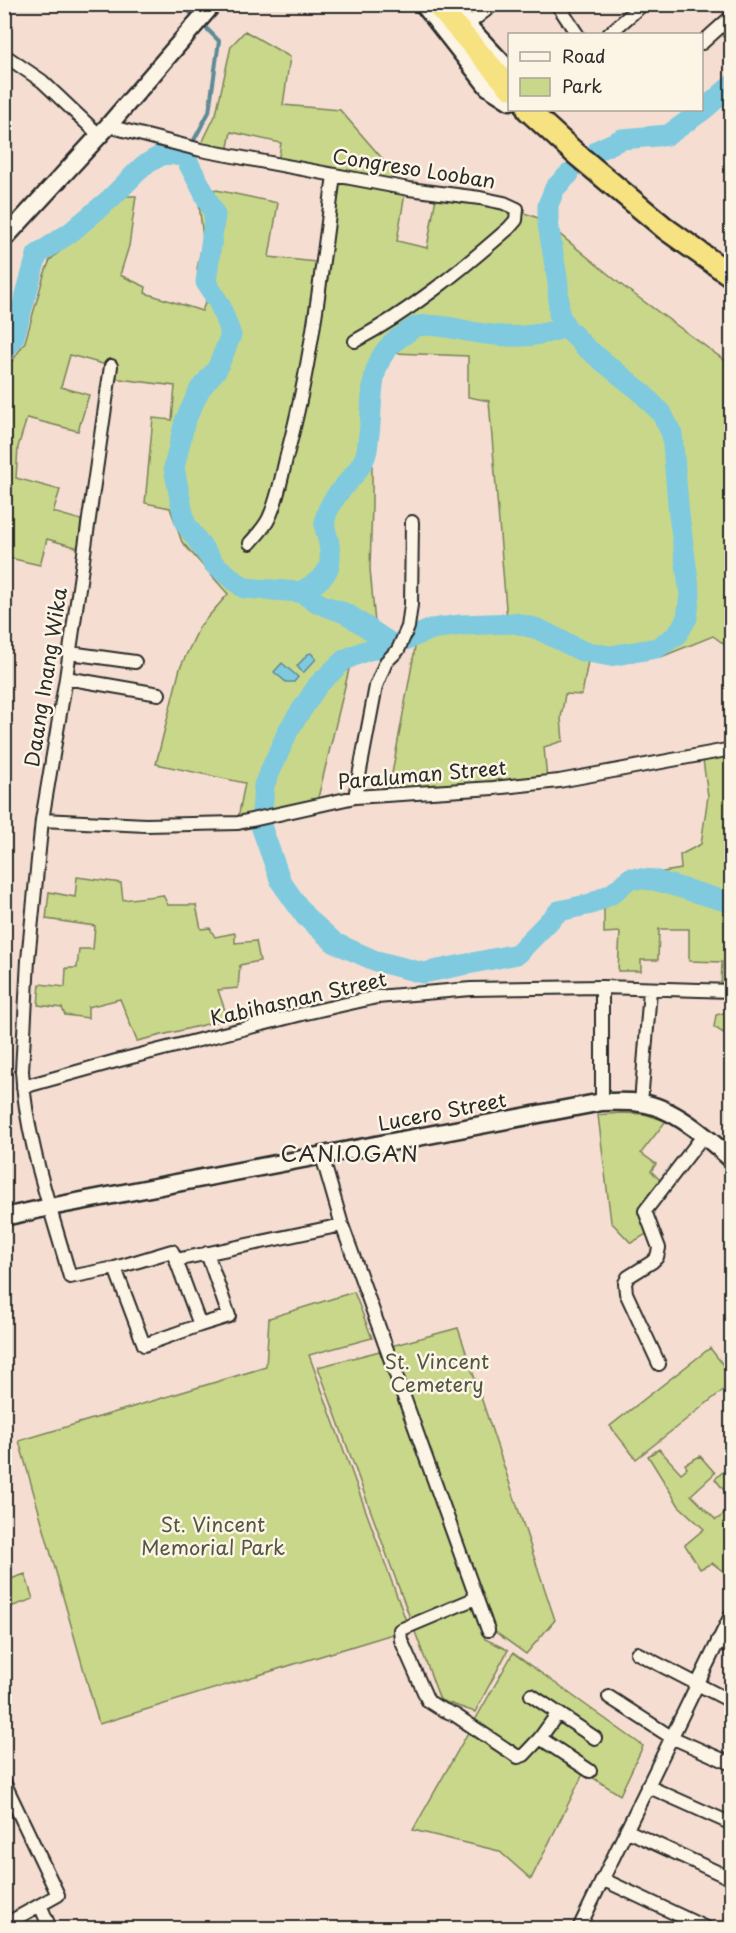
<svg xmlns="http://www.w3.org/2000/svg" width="736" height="1933" viewBox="0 0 736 1933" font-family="'Playpen Sans',sans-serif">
<rect width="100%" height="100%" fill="#f5ded1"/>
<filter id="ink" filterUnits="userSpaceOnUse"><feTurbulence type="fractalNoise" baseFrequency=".0167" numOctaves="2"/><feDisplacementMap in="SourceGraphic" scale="12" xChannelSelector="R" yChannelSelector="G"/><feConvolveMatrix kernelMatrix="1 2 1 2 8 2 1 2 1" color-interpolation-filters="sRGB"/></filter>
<g filter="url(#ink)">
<path fill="#c9d78a" stroke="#7a815a" stroke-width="1.5" d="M245,31L290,57L283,105L340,110L394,172L391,186L278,162L281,143L231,132L227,152L202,143L216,114L231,46Z
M343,182L405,193L397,241L427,248L436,197L513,209L541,219L624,287L731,365V649L713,636L661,657L589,655L582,695L565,694L561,718L563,741L544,747L547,780L389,790L414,654L417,628L507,620L489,401L468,397V356L394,353L384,367L377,390L372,453V504L370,569L377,645L354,649L317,802L238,818L245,783L156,764L180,668L200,626L228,594L182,542L170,508L145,503L153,418L172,420L175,386L112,378L114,367L70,355L61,387L89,395L78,431L27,418L18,447L16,478L60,490L53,512L81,520L79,548L47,539L40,565L5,557V372L25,342L44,275L50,260L123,196H136L129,246L120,275L146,287L145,293L202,311L215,276L197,269L203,239L197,186L278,203L269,257L326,263L336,188Z
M731,753V988H721L722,962L689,961V929H659L658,960H641V971H618L620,932L604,933V901L630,881L651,874L681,869L680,855L701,844L708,796L703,760Z
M77,877L121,883L123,900L163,895L168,905H196L201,929L210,928L215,937L235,933V943L256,941L260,961L240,965L238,988L218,990L228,1019L137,1041L120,999L88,1007V1018L65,1015L62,1008L38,1005L40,984L65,987L66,968H77L79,949H93L95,926L46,919L49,892L75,897Z
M731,1011H732L731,1038L714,1027L716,1015Z
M621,1113L644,1114L666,1121L641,1153L656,1164L651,1171L669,1189L644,1213L650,1232L631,1243L611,1222L598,1115Z
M354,1292L372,1338L309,1355L409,1629L99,1724L19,1441L266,1367L269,1318Z
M458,1328L555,1620L526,1654L494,1631L391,1346Z
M710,1348L731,1375V1384L636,1459L610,1426Z
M380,1351L485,1639L508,1650L475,1712L440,1700L318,1367Z
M659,1449L681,1473L687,1468L685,1464L700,1456L715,1473L691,1495L716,1520L724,1514L731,1524V1566L724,1572L712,1563L700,1569L685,1545L704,1529L679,1506L648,1456Z
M726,1469L731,1477V1499L715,1479Z
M4,1571L8,1580L25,1574L33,1599L5,1609Z
M513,1653L643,1746L620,1795L584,1772L531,1879L499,1851L413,1830Z"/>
<path fill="#7fcadf" stroke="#5d8a97" stroke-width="1.5" d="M311,653L316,659L304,672H302L297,666L308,654Z
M282,663L298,677L294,682H286L274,672Z"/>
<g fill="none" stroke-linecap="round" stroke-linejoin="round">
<path stroke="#5d8a97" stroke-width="4" d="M183,4L194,17
M185,157L209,112L219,41L202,24"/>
<path stroke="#7fcadf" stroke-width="21" d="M598,150L622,139L668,135L702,111L732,85
M4,352L14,337L37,255L71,232L110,199L143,166L165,153L185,157L199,183L215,215L206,282L220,305L231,335L217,369L200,389L185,421L174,468L185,523L215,565L244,588L300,592L320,604L347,614L393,645L365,651L344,660L318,685L289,729L264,785L261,826L281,882L305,916L335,943L376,961L423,973L517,954L559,911L591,904L613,893L630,878L654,880L732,903
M300,592C326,578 335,570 328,539C325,529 323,523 327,513C334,491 357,478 365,457C368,450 368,441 369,434C374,397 366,358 402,336C407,333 413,327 418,326C433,323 457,329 472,332C508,338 532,339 566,327
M393,645L432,629L461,625L515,623L538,629L582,651L610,656L657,648L677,635L687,618L690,594L679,515L672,434L662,414L640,391L585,347L566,327L559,314L558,283L548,224V205L555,188L569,174"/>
<g stroke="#2b2b2b" stroke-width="16">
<path id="street" d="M557,4L577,34
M4,5L5,4
M467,25L494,4
M609,34L643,4
M702,43L732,16
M4,55L42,81L99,135
M108,126L201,150L409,189L480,198L504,203L517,209L516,220L509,228C461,270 411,311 355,341
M111,366L66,678L42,820L28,960L22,1071C26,1141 51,1209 70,1277L115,1268L172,1251L176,1260
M250,543C257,535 265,527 269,518C279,497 282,473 288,451C312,361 322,268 334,175
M70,653L135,662
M66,678L159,694
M355,797L376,686L386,662L398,650L408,627L411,605L412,522
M42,820L146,825L238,823L355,797L493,788L559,781L732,749
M23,1087L116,1061L306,1013L377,997L471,989L602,987L732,991
M602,1102V987
M641,1103L650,990
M322,1156L342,1225L488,1630
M207,1253L229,1316L200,1325L176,1260L342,1225
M115,1268L144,1345L200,1325
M659,1364L626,1293L625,1283L628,1277L652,1262L657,1257L659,1248L645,1211L703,1136
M476,1598L400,1630L401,1640L428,1701L439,1708L455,1715L518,1757L524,1755L540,1738L590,1771
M718,1640L732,1648
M637,1653L732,1702
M531,1695L595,1738
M609,1697L671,1737L732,1764
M540,1738L558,1713
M4,1782L58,1895L4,1925
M647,1786L732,1824
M626,1830L732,1879
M602,1879L706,1928
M40,1905L50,1928
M579,1928L732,1613"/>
</g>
<g stroke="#2b2b2b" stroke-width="21">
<path id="secondary" d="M423,4L488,87L510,101
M453,4L467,25L510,71
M4,239L108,126L213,4
M4,1217L50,1207L602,1102C615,1102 628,1101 640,1103C672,1106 708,1138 732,1160"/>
</g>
<g stroke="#2b2b2b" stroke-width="26">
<path id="highway" d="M436,4L510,88
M528,110L575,153L666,229L732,276"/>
</g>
<use href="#street" stroke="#fcf5e5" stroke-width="12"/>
<use href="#secondary" stroke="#fcf5e5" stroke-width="16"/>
<use href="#highway" stroke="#f6e281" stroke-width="21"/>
</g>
</g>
<g text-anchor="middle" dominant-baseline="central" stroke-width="5" stroke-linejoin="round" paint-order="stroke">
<g font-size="20" fill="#2b2b2b" stroke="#fcf5e5">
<text transform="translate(414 168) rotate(9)">Congreso Looban</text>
<text transform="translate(45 677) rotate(-81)">Daang Inang Wika</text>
<text transform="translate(422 774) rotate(-5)">Paraluman Street</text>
<text transform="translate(298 998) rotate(-13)">Kabihasnan Street</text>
<text transform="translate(442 1111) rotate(-11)">Lucero Street</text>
</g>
<g font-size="20" fill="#525643" stroke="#fcf5e5">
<text x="437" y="1361">St. Vincent<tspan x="437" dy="23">Cemetery</tspan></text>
<text x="213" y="1524">St. Vincent<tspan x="213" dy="23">Memorial Park</tspan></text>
</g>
<g font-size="22" letter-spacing="1.5" fill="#2b2b2b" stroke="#fcf5e5">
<text x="350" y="1152">CANIOGAN</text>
</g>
</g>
<rect width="736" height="1933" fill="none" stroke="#fcf5e5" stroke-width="24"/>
<rect x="12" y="12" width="712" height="1909" fill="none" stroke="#2b2b2b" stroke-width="2" filter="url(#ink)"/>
<rect x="508" y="33" width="195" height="78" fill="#fcf5e5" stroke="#a8a49b" stroke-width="1.5"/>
<rect x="520" y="52" width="30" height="9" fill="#fcf5e5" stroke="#a8a49b" stroke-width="1.5"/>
<text x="562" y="63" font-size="18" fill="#2b2b2b">Road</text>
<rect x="520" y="78" width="30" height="18" fill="#c9d78a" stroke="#a8a49b" stroke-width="1.5"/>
<text x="562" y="93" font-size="18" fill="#2b2b2b">Park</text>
</svg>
